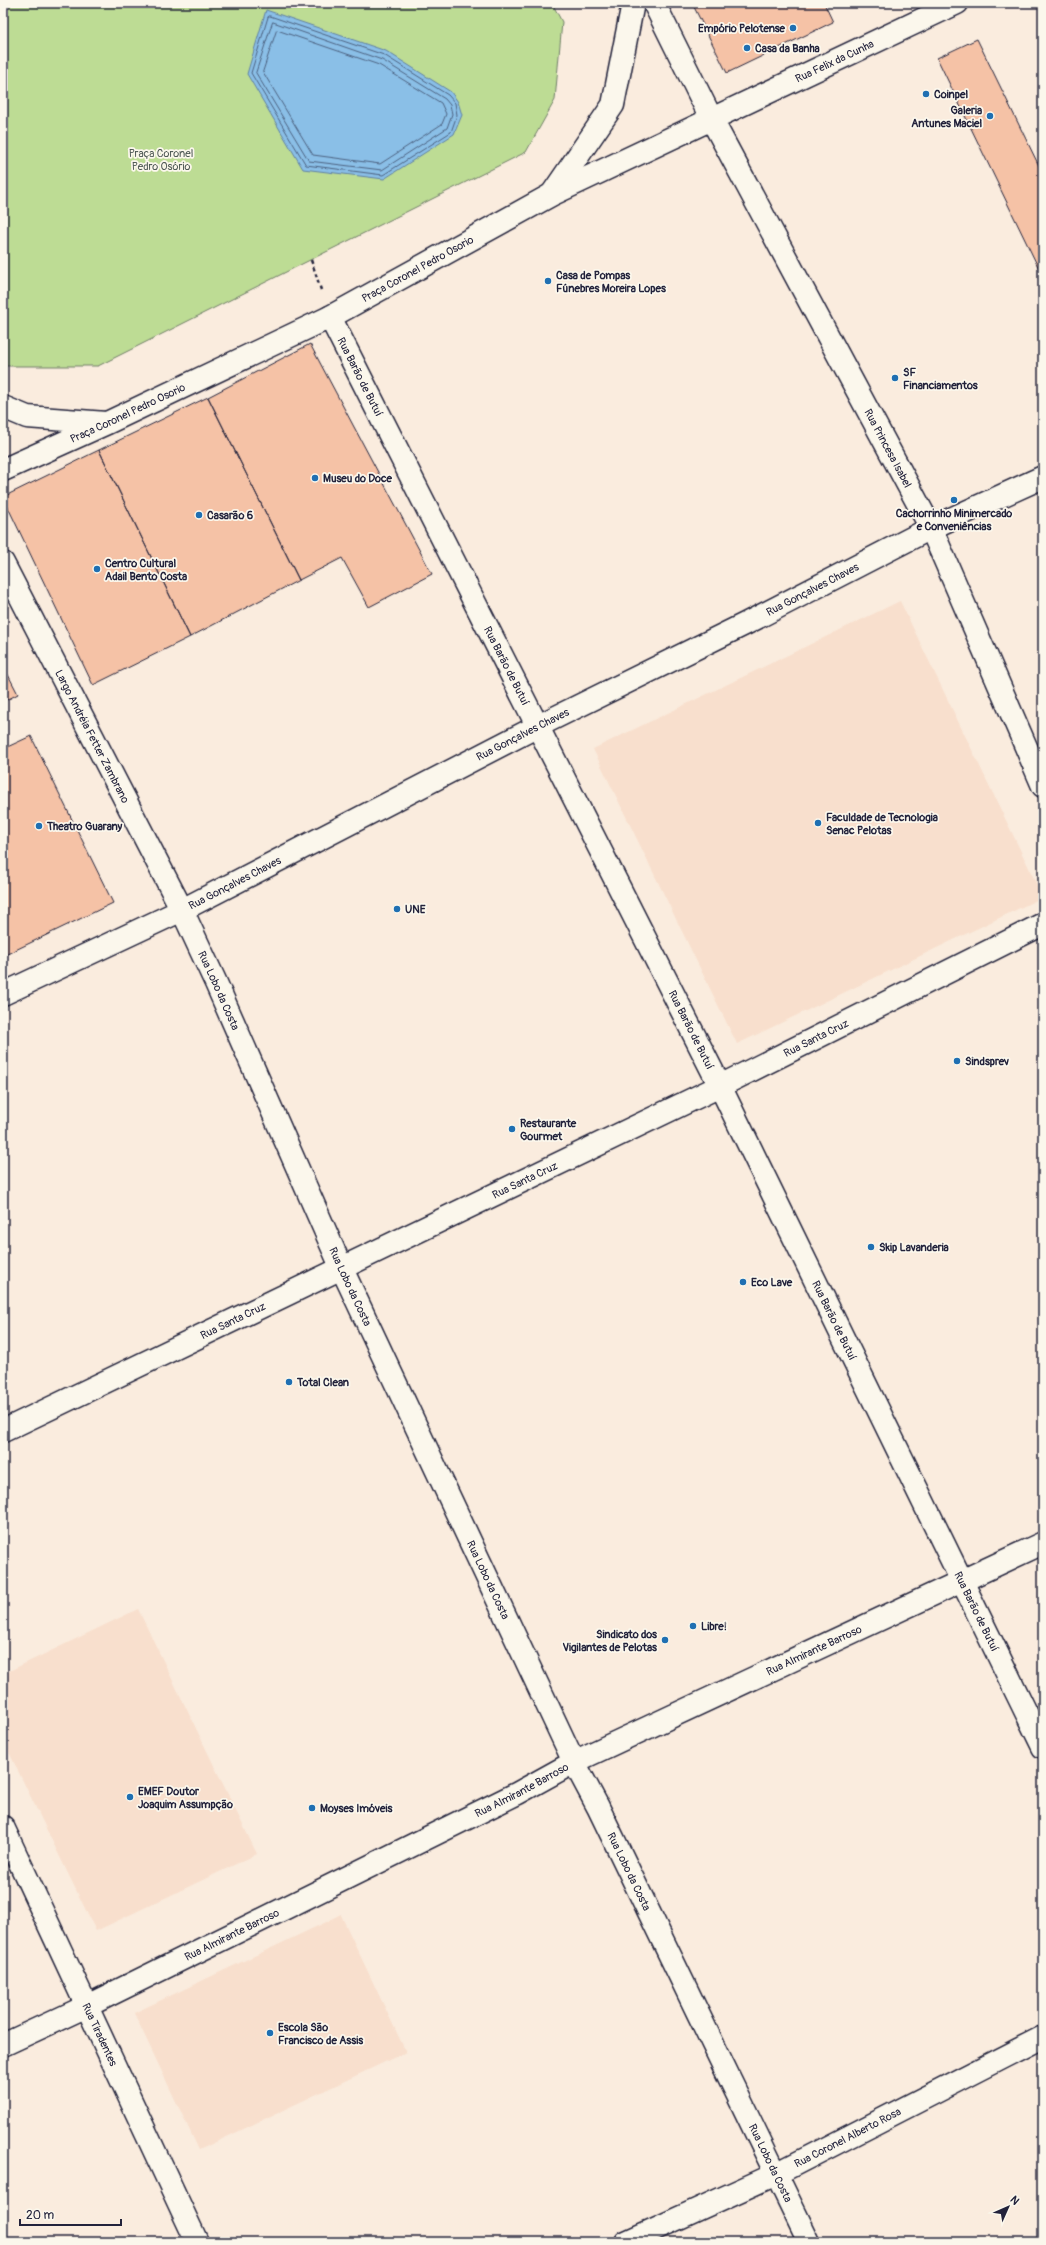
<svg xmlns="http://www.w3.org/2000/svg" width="1046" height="2245" viewBox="0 0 1046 2245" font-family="Pangolin,sans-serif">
<rect width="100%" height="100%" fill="#faecde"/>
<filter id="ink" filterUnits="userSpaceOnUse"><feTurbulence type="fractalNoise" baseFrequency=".025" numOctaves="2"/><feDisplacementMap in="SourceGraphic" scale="8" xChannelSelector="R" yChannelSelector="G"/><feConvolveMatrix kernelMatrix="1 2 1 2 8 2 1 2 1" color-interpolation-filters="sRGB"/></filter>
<g filter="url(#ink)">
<path fill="#f8dfcd" d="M900,601L1043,897L737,1044L593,749Z
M138,1609L257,1854L96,1931L3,1740V1674Z
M341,1915L406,2052L199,2150L134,2013Z"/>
<path fill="#bddc94" stroke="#707f68" d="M3,3H552L562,22L555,100L526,152L98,366H5L3,365Z"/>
<path fill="#8abfe7" stroke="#6080a2" d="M266,10L386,51L451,92L458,102L462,115L454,134L384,179L303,169L247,74Z"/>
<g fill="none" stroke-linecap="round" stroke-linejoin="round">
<path stroke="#4c6180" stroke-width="1" d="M270,16L384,55L448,95L455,103L457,115L451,132L383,175L306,165L251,73L268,17Z
M273,22L382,60L445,99L450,105L452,114L447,128L382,170L309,161L256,73Z
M277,30L379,65L441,103L446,114L442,124L380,164L313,155L263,72Z"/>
</g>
<path fill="#f5c2a6" stroke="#22223b" d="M692,3H824L833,22L727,73Z
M977,39L1043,174V277L937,58Z
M310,344L432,574L369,607L342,558L299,580L208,397Z
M208,397L299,580L190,637L99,450Z
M99,450L190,637L93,685L3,497Z
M3,665L18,694L3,702Z
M31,736L113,903L3,956V749Z"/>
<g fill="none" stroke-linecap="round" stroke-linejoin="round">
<g stroke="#22223b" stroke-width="25">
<g id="minor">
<path id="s1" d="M654,3L712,120L931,528L1043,786"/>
<path d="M552,194L613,105L633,3"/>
<path id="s2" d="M330,317L720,1086L1043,1747"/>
<path d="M3,407L27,417L106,423"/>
<path id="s3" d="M3,470L107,423L330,317L551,195L957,3"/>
<path id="s4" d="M3,563L182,910L216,983L342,1269L574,1762L598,1807L809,2242"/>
<path id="s5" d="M3,994L182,910L538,726L745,624L931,528L1043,477"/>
<path id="s6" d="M3,1431L720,1086L1043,924"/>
<path id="s7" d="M3,1827L197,2242"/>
<path id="s8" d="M3,2045L87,2006L518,1793L574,1762L1043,1543"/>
<path id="s9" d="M626,2242L776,2174L1043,2037"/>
</g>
</g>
<path stroke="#22223b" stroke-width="2.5" stroke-dasharray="4 3" stroke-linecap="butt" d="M311,260L321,290
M3,371L5,366"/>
<use href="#minor" stroke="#fbf7ec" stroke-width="22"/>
</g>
</g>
<g fill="#1f6fb2" stroke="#fbf7ec" stroke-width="1.5">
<circle cx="793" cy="28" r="4"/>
<circle cx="747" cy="48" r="4"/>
<circle cx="926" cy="94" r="4"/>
<circle cx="990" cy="116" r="4"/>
<circle cx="548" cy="281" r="4"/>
<circle cx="895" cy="378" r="4"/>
<circle cx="315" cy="478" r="4"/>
<circle cx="954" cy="500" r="4"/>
<circle cx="199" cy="515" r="4"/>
<circle cx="97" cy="569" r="4"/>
<circle cx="818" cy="823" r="4"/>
<circle cx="39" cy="826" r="4"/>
<circle cx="397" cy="909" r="4"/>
<circle cx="957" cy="1061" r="4"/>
<circle cx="512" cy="1129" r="4"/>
<circle cx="871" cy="1247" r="4"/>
<circle cx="743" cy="1282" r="4"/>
<circle cx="289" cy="1382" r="4"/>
<circle cx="693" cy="1626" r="4"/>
<circle cx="665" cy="1640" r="4"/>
<circle cx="130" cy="1797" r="4"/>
<circle cx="312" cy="1808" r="4"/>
<circle cx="270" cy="2033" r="4"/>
</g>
<g text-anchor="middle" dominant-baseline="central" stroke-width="3.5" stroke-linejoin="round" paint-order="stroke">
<g font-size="11" font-weight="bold" fill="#22223b" stroke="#fbf7ec" text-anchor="start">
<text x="785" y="28" text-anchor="end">Empório Pelotense</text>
<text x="755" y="48">Casa da Banha</text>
<text x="934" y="94">Coinpel</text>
<text x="982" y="110" text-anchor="end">Galeria<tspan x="982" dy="13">Antunes Maciel</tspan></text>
<text x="556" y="275">Casa de Pompas<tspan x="556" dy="13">Fúnebres Moreira Lopes</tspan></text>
<text x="903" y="372">SF<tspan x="903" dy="13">Financiamentos</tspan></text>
<text x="323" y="478">Museu do Doce</text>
<text x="954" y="513" text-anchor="middle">Cachorrinho Minimercado<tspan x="954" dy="13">e Conveniências</tspan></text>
<text x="207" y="515">Casarão 6</text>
<text x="105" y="563">Centro Cultural<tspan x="105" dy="13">Adail Bento Costa</tspan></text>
<text x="826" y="817">Faculdade de Tecnologia<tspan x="826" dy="13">Senac Pelotas</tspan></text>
<text x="47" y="826">Theatro Guarany</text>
<text x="405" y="909">UNE</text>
<text x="965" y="1061">Sindsprev</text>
<text x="520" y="1123">Restaurante<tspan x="520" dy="13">Gourmet</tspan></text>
<text x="879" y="1247">Skip Lavanderia</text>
<text x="751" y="1282">Eco Lave</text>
<text x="297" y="1382">Total Clean</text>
<text x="701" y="1626">Libre!</text>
<text x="657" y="1634" text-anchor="end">Sindicato dos<tspan x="657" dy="13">Vigilantes de Pelotas</tspan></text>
<text x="138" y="1791">EMEF Doutor<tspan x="138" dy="13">Joaquim Assumpção</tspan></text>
<text x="320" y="1808">Moyses Imóveis</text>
<text x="278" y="2027">Escola São<tspan x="278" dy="13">Francisco de Assis</tspan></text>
</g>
<g font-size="11" fill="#22223b" stroke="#fbf7ec">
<text stroke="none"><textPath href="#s3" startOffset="927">Rua Felix da Cunha</textPath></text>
<text stroke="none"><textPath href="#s3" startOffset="461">Praça Coronel Pedro Osorio</textPath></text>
<text stroke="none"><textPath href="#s2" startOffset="67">Rua Barão de Butuí</textPath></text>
<text stroke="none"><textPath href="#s3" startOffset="137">Praça Coronel Pedro Osorio</textPath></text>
<text stroke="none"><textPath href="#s1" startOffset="503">Rua Princesa Isabel</textPath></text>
<text stroke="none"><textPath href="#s5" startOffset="905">Rua Gonçalves Chaves</textPath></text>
<text stroke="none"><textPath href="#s2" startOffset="391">Rua Barão de Butuí</textPath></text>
<text stroke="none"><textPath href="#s5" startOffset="581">Rua Gonçalves Chaves</textPath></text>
<text stroke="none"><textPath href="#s4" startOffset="195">Largo Andréia Fetter Zambrano</textPath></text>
<text stroke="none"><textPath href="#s5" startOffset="257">Rua Gonçalves Chaves</textPath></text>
<text stroke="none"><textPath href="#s4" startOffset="479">Rua Lobo da Costa</textPath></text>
<text stroke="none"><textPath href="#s2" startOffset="799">Rua Barão de Butuí</textPath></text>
<text stroke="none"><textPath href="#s6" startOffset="903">Rua Santa Cruz</textPath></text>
<text stroke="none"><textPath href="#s6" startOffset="579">Rua Santa Cruz</textPath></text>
<text stroke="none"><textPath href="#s4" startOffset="803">Rua Lobo da Costa</textPath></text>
<text stroke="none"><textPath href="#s2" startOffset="1123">Rua Barão de Butuí</textPath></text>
<text stroke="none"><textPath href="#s6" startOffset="255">Rua Santa Cruz</textPath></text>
<text stroke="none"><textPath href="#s4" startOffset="1127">Rua Lobo da Costa</textPath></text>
<text stroke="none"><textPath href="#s2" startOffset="1447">Rua Barão de Butuí</textPath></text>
<text stroke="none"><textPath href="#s8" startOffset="902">Rua Almirante Barroso</textPath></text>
<text stroke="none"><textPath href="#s8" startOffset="578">Rua Almirante Barroso</textPath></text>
<text stroke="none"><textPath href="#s4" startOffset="1451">Rua Lobo da Costa</textPath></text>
<text stroke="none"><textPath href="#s8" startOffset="254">Rua Almirante Barroso</textPath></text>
<text stroke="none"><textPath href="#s7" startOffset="229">Rua Tiradentes</textPath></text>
<text stroke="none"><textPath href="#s9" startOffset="245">Rua Coronel Alberto Rosa</textPath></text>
<text stroke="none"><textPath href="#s4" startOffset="1775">Rua Lobo da Costa</textPath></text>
</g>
<g font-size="11" fill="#505a56" stroke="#fbf7ec">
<text x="161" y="153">Praça Coronel<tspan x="161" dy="13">Pedro Osório</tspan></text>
</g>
</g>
<rect width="1046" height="2245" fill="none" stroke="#fbf7ec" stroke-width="16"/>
<rect x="8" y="8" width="1030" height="2229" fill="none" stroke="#22223b" stroke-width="1.5" filter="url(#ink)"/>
<g transform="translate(1008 2207) rotate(45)" stroke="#fbf7ec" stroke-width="3" paint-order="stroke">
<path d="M0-3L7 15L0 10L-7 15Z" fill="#22223b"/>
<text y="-6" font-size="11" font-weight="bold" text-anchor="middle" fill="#22223b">N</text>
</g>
<path d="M20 2219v6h101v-6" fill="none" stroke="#22223b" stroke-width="2"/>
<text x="26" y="2219" font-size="12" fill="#22223b" stroke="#fbf7ec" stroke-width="3" paint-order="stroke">20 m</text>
</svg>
